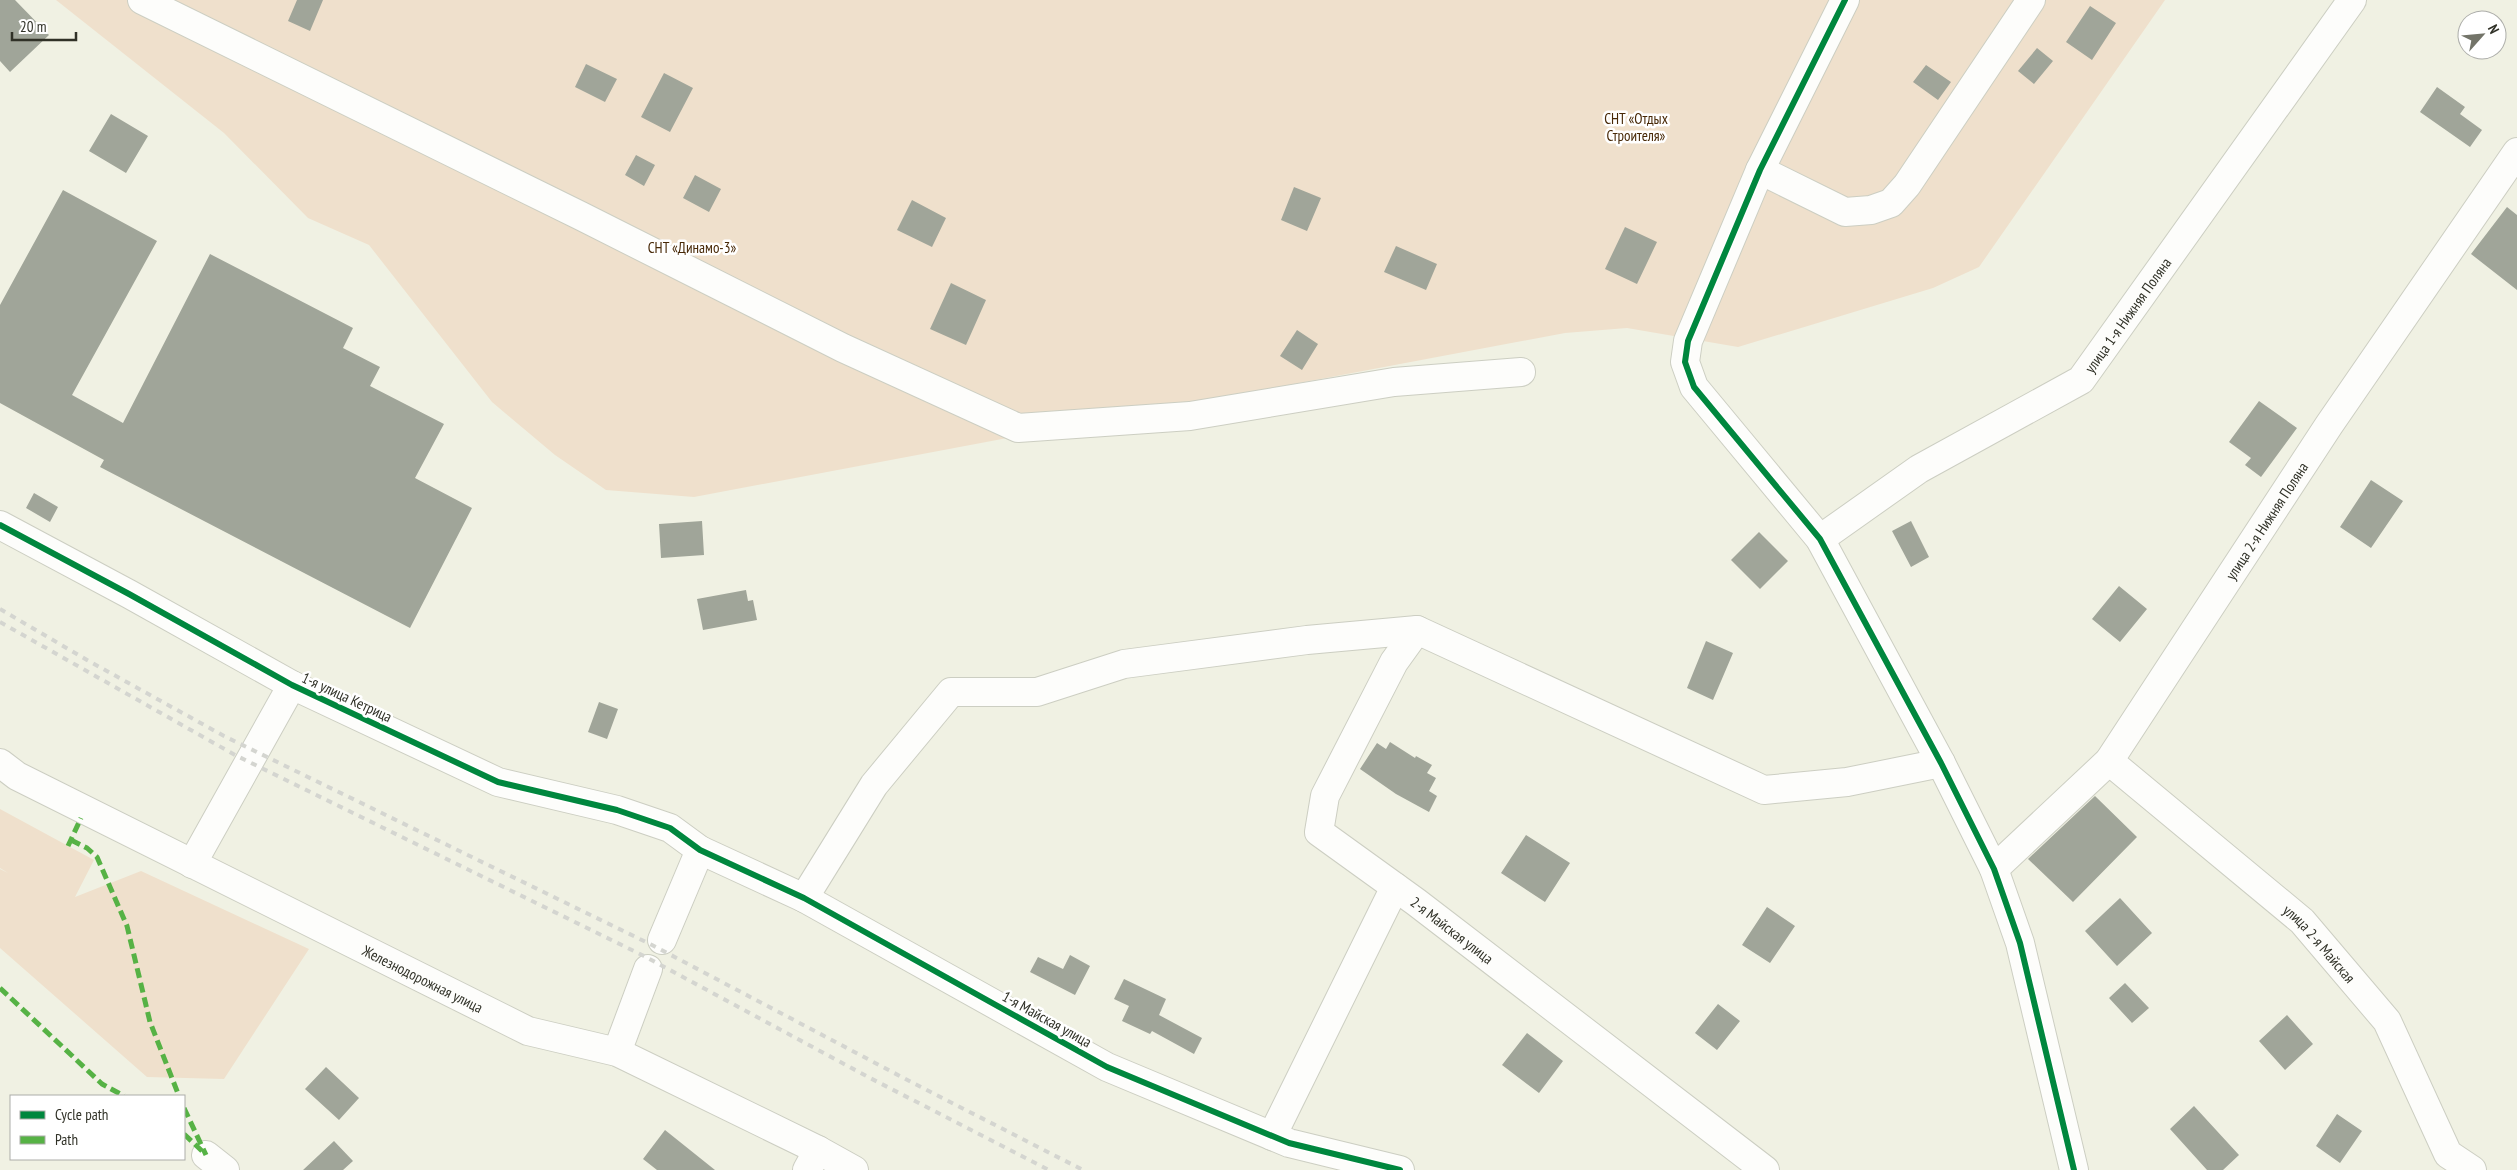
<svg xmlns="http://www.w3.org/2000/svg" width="2517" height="1170" viewBox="0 0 2517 1170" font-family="'PT Sans Narrow',sans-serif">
<rect width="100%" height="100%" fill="#f0f1e3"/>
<path fill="#efe0cc" d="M56,0H2165L1979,267L1933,288L1738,347L1627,328L1565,333L694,497L606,490L555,455L492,402L369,245L308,218L224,133Z
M0,809L94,860L75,897L141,871L309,949L224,1079L147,1077L0,948V869L8,873L0,868Z"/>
<path fill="#a0a599" d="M0,0H15L49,35L10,72L0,61Z
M297,0H323L310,31L288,21Z
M2090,6L2116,23L2092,60L2066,42Z
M2037,48L2053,61L2034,84L2018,71Z
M586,64L617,79L605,102L575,87Z
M1926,65L1951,82L1938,100L1913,82Z
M664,73L693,88L670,132L641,117Z
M2437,87L2465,107L2460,114L2482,130L2470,147L2420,112Z
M111,114L148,136L126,173L89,151Z
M636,155L655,165L644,186L625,175Z
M695,175L721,189L709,212L683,198Z
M1294,187L1321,198L1307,231L1281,220Z
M63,190L157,241L72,395L123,423L210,254L353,328L343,348L380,367L370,386L444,424L415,478L472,508L410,628L100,467L104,460L0,403V305Z
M912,200L946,218L932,247L897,230Z
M2507,207L2517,215V290L2471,254Z
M1625,227L1657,242L1637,284L1605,269Z
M1396,246L1437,264L1426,290L1384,272Z
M951,283L986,300L966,345L930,329Z
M1297,330L1318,344L1302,370L1280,356Z
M2259,401L2297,428L2261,477L2245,465L2251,458L2229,442Z
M2371,480L2403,501L2371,548L2340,527Z
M34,493L58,507L50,522L26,508Z
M702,521L704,555L661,558L659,524Z
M1911,521L1929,557L1911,567L1892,531Z
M1759,532L1788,561L1760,589L1731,560Z
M2119,586L2147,609L2120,642L2092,619Z
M746,590L748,601L753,600L757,620L703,630L697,599Z
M1706,641L1733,653L1713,700L1687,688Z
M599,702L618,709L607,739L588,732Z
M1390,742L1415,758L1416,756L1432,765L1427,773L1436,778L1429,791L1437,796L1429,812L1396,794L1360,769L1377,743L1386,749Z
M2095,796L2137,837L2073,902L2028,859Z
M1526,835L1570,863L1545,902L1501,873Z
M2120,898L2152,933L2117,966L2085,931Z
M1767,907L1795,926L1770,963L1742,945Z
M1070,955L1090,966L1075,995L1030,972L1038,957L1063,969Z
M1124,979L1166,999L1159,1015L1202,1038L1194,1054L1152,1031L1150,1034L1122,1021L1129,1006L1114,999Z
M2125,983L2149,1008L2132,1023L2109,998Z
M1718,1004L1740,1021L1717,1050L1695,1033Z
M2287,1015L2313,1044L2285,1070L2259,1041Z
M1527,1033L1563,1061L1539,1093L1502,1065Z
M326,1067L359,1098L339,1120L305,1089Z
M2194,1106L2239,1155L2223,1170H2207L2170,1129Z
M2337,1114L2362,1131L2340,1163L2316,1146Z
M665,1130L715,1170H657L643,1159Z
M334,1141L353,1161L343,1170H303Z"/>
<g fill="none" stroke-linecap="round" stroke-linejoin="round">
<g stroke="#cccec2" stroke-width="30">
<g id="minor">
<path d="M142,0L581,216L843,348L1018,428L1190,416L1394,382L1521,372"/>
<path d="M1845,0L1760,170L1688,341L1685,362L1694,387L1820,539L1941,763L1994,869L2020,943L2074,1170"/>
<path d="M1760,170L1845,212L1871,210L1891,203L1907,185L2031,0"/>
<path d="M0,525L129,594L292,685L498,782L617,810L670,828L700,850L804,898L1107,1067L1289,1143L1400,1170"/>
<path id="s1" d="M1820,539L1919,469L2081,380L2352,0"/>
<path id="s2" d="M1417,630L1394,662L1325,796L1319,832L1416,902L1765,1170"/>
<path id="s3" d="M2109,761L2302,921L2387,1021L2448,1154L2472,1170"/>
<path id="s4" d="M0,763L17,776L528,1031L617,1052L818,1150L854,1170"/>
<path d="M192,864L292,685"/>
<path id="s5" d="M1994,869L2109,761L2329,425L2517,152"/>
<path d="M804,898L874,785L951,692H1037L1124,664L1307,640L1417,630L1764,790L1847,782L1941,763"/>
<path d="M662,940L700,850"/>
<path d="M617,1052L648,969"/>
<path d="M1272,1136L1395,887"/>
<path d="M206,1155L225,1170"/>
<path d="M807,1170L818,1150"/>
</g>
</g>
<use href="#minor" stroke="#fdfdfb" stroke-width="28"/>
<path stroke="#d4d5d0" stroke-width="4" stroke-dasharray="6 6" stroke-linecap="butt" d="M0,609L87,660L224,736L652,945L915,1084L1083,1170
M0,622L235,755L644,956L870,1078L1049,1170"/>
<path stroke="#56b245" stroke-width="5" stroke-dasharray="10 5" stroke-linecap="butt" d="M71,840L87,848L97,857L127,926L150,1022L179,1096
M68,846L81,818
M0,988L102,1084L124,1096
M184,1108L206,1155
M184,1134L202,1151"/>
<g stroke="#fff" stroke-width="9">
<path id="cycleway" d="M1845,0L1760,170L1688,341L1685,362L1694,387L1820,539L1941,763L1994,869L2020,943L2074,1170
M0,525L129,594L292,685L498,782L617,810L670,828L700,850L804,898L1107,1067L1289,1143L1400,1170"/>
</g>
<use href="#cycleway" stroke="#00873e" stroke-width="6"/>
</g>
<g text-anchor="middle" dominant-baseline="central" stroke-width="5" stroke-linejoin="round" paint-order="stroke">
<g font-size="15" fill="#472806" stroke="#fff">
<text x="1636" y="118">СНТ «Отдых<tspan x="1636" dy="17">Строителя»</tspan></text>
<text x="692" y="247">СНТ «Динамо-3»</text>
</g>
<g font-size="15" fill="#303127" stroke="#fff">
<text stroke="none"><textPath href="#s1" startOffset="386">улица 1-я Нижняя Поляна</textPath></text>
<text stroke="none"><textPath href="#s5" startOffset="445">улица 2-я Нижняя Поляна</textPath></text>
<text transform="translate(347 697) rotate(25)">1-я улица Кетрица</text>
<text stroke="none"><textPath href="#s2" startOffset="392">2-я Майская улица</textPath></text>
<text stroke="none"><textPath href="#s3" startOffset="279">улица 2-я Майская</textPath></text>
<text stroke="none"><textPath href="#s4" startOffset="475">Железнодорожная улица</textPath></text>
<text transform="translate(1047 1019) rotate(29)">1-я Майская улица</text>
</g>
</g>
<rect x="10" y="1095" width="175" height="65" fill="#ffffff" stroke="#acada9"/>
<rect x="20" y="1111" width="25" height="8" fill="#00873e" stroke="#acada9"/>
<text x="55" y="1120" font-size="15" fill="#303127">Cycle path</text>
<rect x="20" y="1136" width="25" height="8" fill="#56b245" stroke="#acada9"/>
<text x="55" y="1145" font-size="15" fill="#303127">Path</text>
<g transform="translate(2482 35) rotate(63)"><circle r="24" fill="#ffffff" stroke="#acada9"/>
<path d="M0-4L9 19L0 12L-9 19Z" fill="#737469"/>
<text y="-8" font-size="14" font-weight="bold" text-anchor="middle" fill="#303127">N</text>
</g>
<path d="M12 32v8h64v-8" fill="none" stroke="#303127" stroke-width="2.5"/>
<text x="20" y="32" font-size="15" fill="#303127" stroke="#ffffff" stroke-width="4" paint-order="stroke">20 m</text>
</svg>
